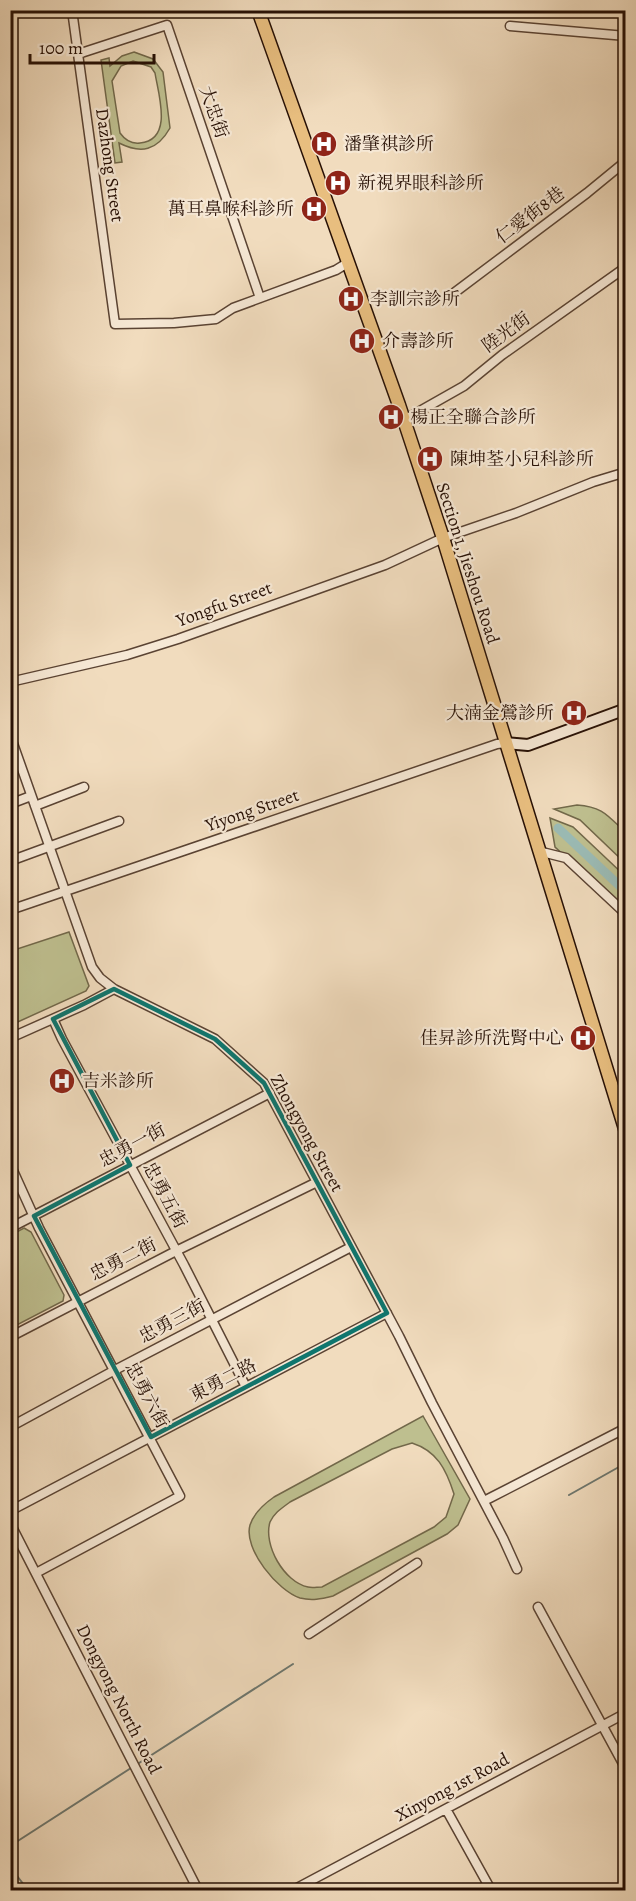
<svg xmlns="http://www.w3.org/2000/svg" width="636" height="1901" viewBox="0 0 636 1901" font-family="Alegreya,'Noto Serif TC',serif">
<rect width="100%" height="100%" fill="#f1dcbe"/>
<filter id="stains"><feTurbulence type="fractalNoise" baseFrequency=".00333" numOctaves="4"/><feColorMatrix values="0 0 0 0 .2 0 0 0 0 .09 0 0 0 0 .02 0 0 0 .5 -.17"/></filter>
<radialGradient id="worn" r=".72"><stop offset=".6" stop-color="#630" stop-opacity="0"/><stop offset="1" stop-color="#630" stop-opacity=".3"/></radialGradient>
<path fill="#bebf8f" stroke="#72684a" stroke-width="1.5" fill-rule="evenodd" d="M134,52L153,59L163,72L170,128C157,151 141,154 119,143L122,162L115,163L101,60L109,58L110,66L122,56ZM133,61L151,67L155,73C158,93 174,140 140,143C132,144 125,140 120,133L112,81L121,66Z
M577,805C603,807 607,815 625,832V863L580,820L554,809Z
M550,818L573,827L625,876V911L555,847Z
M69,932L89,986L86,991L11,1025V951Z
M24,1228L31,1232L64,1295L63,1301L15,1326L11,1324V1235Z
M423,1416L470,1499L458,1525L447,1534L333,1596C321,1599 312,1601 300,1598C278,1591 243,1549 250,1525C254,1513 264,1504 274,1497ZM412,1443C437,1451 446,1469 454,1494L446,1517L434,1527L322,1587C317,1587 312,1588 308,1587C284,1582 263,1545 270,1522C274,1513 282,1508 290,1502L392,1449Z"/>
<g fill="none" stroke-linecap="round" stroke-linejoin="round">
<path stroke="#6d776f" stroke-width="2" d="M569,1495L626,1463
M136,1765L293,1664
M10,1846L131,1768
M10,1867L28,1890"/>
<path stroke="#9bbbb5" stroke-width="9" d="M558,828L626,892"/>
<g stroke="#5a4333" stroke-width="11">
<path id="street" d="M72,10L115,324L174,323L216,319L233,308L336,270L349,262
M510,26L626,36
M78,54L167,25L260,298
M454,293L587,193L626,161
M404,420L464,386L502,355L626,267
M10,682L127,655L178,639L385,565L443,538L516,513L593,482L626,472
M10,735L92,967L100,978L114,989L215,1039L264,1083L399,1336L432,1403L503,1538L517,1569
M10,804L31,796
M35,806L84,787
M538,851L566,858L626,914
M10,861L119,821
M10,910L497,744L506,743
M53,1019L62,1039L184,1265L246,1387
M10,1038L84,1005L114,989
M10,1164L39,1228L180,1496L36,1573
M10,1228L270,1093
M10,1337L176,1251L317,1182
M10,1427L115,1370L351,1247
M484,1501L626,1428
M10,1511L387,1313
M10,1523L198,1890
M538,1607L626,1769
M309,1634L417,1563
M446,1809L491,1890
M295,1889L626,1713"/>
</g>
<g stroke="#271005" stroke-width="14">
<path id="secondary" d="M506,743L528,745L626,709"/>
</g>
<g stroke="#271005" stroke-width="15">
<path id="primary" d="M258,10L399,405L443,538L626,1132"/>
</g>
<use href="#street" stroke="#f6e8d5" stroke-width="8"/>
<use href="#secondary" stroke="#f6e8d5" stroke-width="10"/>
<use href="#primary" stroke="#e8be7f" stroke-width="12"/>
</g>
<path fill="none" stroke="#0f766e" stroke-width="4.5" stroke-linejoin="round" d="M114,989L215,1039L264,1083L387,1313L151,1437L34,1216L130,1165L53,1019Z"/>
<defs>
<g id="hospital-disc" transform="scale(1.35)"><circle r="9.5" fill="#8f2418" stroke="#f6e8d5"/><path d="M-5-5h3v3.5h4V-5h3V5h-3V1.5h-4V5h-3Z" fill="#fff"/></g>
</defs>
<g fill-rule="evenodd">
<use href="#hospital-disc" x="324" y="144"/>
<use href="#hospital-disc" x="338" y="183"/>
<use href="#hospital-disc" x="314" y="209"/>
<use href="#hospital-disc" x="351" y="299"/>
<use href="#hospital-disc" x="362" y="341"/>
<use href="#hospital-disc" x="391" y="417"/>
<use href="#hospital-disc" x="430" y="459"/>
<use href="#hospital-disc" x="574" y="713"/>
<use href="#hospital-disc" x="583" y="1038"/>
<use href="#hospital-disc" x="62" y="1081"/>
</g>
<g text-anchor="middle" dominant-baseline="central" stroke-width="4.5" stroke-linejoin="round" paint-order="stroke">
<g font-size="18" fill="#271005" stroke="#f6e8d5">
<text transform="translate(214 112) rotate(71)">大忠街</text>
<text transform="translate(110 165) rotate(82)">Dazhong Street</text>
<text transform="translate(530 215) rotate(-37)">仁愛街8巷</text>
<text transform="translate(506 332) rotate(-36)">陸光街</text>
<text transform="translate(468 563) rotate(72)">Section 1, Jieshou Road</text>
<text transform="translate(224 604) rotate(-20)">Yongfu Street</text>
<text transform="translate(252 810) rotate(-19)">Yiyong Street</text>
<text transform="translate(307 1133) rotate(61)">Zhongyong Street</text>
<text transform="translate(132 1145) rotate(-28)">忠勇一街</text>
<text transform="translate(165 1195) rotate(62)">忠勇五街</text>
<text transform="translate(123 1259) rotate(-27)">忠勇二街</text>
<text transform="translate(172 1321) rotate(-28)">忠勇三街</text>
<text transform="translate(223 1380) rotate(-27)">東勇二路</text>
<text transform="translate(147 1395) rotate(62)">忠勇六街</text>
<text transform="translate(119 1699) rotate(63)">Dongyong North Road</text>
<text transform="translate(452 1787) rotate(-28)">Xinyong 1st Road</text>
</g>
<g font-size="18" fill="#271005" stroke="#f6e8d5" text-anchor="start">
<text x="344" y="144">潘肇祺診所</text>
<text x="358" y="183">新視界眼科診所</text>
<text x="294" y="209" text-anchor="end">萬耳鼻喉科診所</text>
<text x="370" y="299">李訓宗診所</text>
<text x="382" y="341">介壽診所</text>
<text x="410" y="417">楊正全聯合診所</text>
<text x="450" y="459">陳坤荃小兒科診所</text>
<text x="554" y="713" text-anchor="end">大湳金鶯診所</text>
<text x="564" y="1038" text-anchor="end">佳昇診所洗腎中心</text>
<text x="82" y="1081">吉米診所</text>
</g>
</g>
<rect width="636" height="1901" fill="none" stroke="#f1dcbe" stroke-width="36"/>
<rect x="12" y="12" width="612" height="1877" fill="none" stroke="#271005" stroke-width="3"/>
<rect x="18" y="18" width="600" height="1865" fill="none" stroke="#271005" stroke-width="1.5"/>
<path d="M30 54v9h124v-9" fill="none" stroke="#271005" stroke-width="3"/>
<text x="39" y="54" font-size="18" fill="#271005" stroke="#f6e8d5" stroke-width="4.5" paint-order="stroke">100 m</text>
<rect width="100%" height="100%" filter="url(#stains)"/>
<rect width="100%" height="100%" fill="url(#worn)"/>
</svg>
